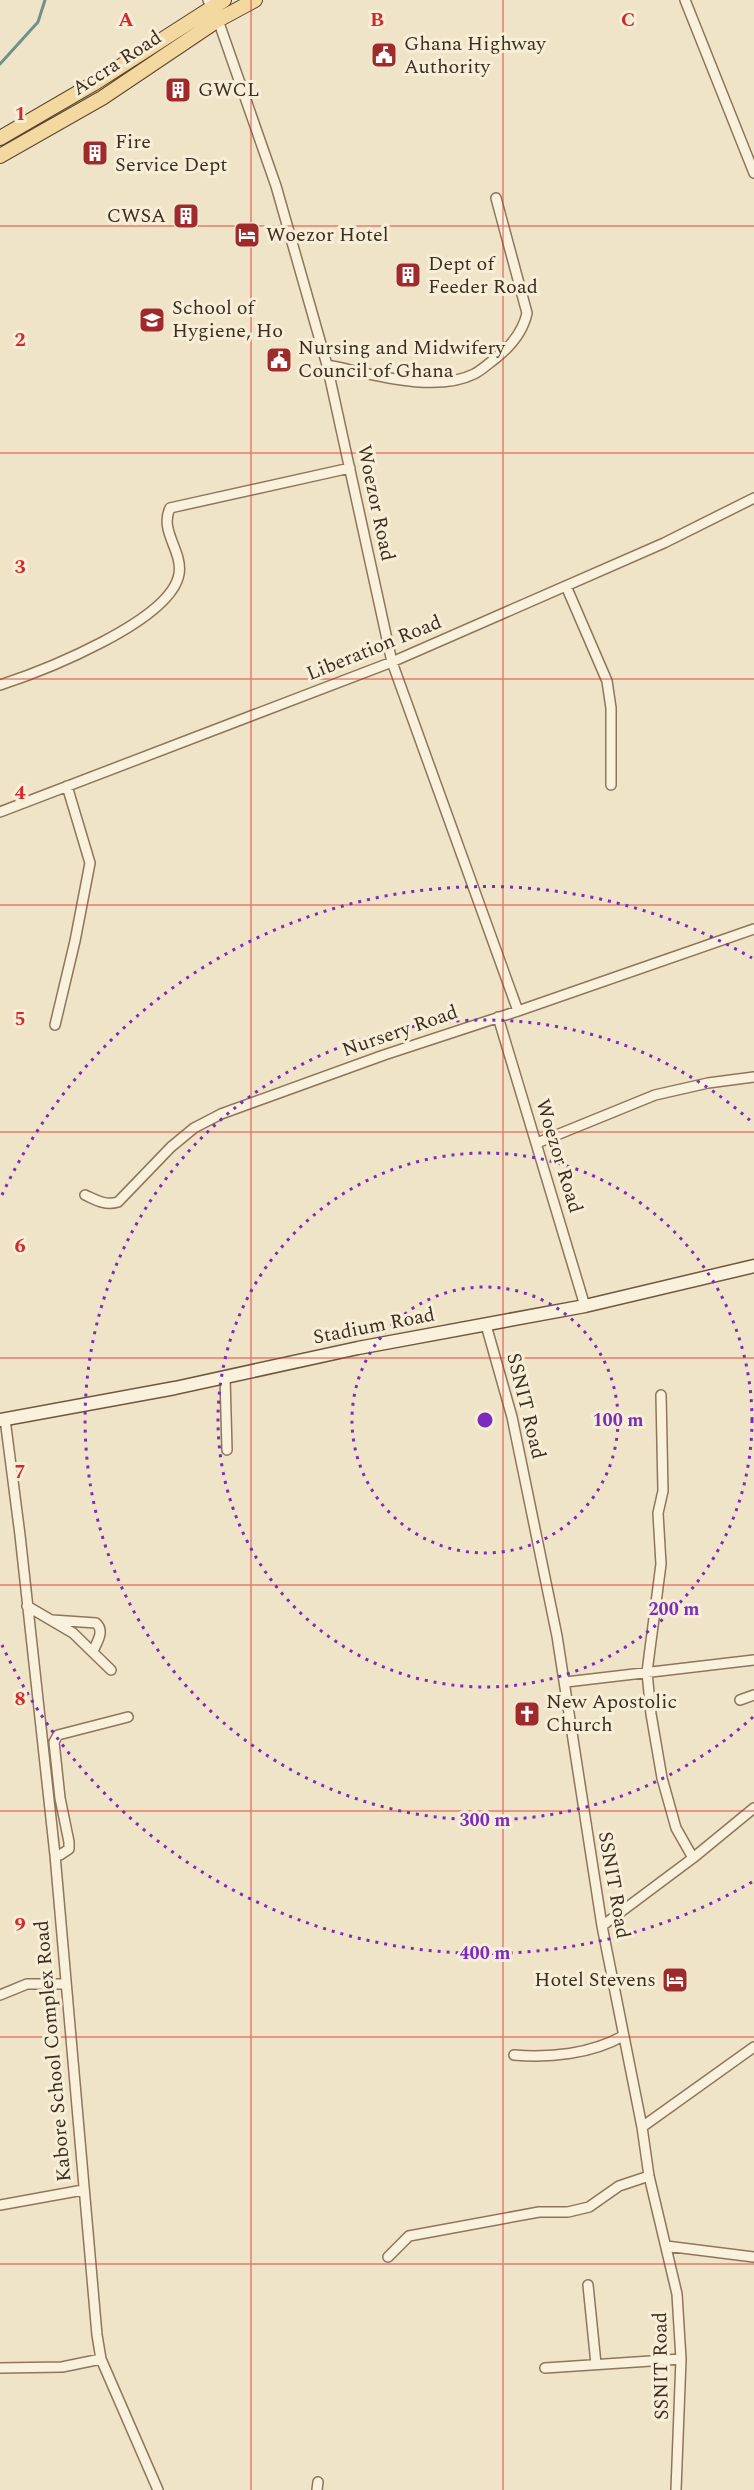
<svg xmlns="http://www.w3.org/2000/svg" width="754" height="2490" viewBox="0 0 754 2490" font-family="Spectral,serif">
<rect width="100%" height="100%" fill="#f0e4c8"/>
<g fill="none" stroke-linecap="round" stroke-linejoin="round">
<path stroke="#6f938a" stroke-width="3" d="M0,64L38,22L45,0"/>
<g stroke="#8d765c" stroke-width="12">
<path id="minor" d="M208,0L218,20L276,186L327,365L392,662L518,1011
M685,0L754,173
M327,365C369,373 434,394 474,374C482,370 489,363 496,358C511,346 523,332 527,313L496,198
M566,586L607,681L611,708V785
M0,685C43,671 171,621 179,574C183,551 159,531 170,508L350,468
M0,812L392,662L664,543L754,498
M498,1017L585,1306
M55,1025L75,941L90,863L67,786
M537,1143L655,1095L708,1083L754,1077
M85,1195C96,1200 105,1206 118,1202L171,1147L194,1128L221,1114L384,1055L518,1011L754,929
M486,1325L512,1417L557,1636L602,1926L642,2127L649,2176L677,2294L681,2359L676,2490
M225,1377L227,1450
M661,1395L663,1491L658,1513L661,1564L647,1672L651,1714L662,1778L676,1828L693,1858
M5,1419L20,1535L55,1855L97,2335L101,2359L158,2490
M27,1606L73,1633L111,1670
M52,1620L96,1623C105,1631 97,1642 93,1651
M566,1682L754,1660
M740,1700L754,1695
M55,1855H60L69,1849V1842L60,1798L54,1742L58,1735L128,1717
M602,1926L693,1858L754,1808
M0,1995L27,1984H66
M514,2055C550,2058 591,2054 623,2036
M642,2127L754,2047
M0,2205L83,2190
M666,2246L754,2257
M388,2257L409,2236L539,2212H568L589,2207L619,2186L649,2176
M588,2285L596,2364
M0,2368L62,2367L101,2359
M545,2368L681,2359
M317,2490L318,2482"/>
</g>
<g stroke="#6f573f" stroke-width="15">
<path id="secondary" d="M0,1420L175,1388L358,1348L585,1306L754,1266"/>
</g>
<g stroke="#5b4430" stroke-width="16">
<path id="primary" d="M0,138L93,84L224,0
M0,156L102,98L218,20L255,0"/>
</g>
<use href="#minor" stroke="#faf1dc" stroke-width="9"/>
<use href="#secondary" stroke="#faf1dc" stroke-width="12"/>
<use href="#primary" stroke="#f3d9a0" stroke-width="14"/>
</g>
<path fill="none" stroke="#d62828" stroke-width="1.5" stroke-opacity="0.55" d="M251,0V2490M503,0V2490M0,226H754M0,453H754M0,679H754M0,905H754M0,1132H754M0,1358H754M0,1585H754M0,1811H754M0,2037H754M0,2264H754"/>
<g fill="none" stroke="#7b2cbf" stroke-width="3" stroke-dasharray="3 6">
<circle cx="485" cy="1420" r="133"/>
<circle cx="485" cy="1420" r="267"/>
<path d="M753 1717A400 400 0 1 1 753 1123"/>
<path d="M752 1882A533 533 0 0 1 2 1645M2 1195A533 533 0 0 1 752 958"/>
</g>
<defs>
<g id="civic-square" transform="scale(1.35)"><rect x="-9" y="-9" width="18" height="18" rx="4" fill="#9e2a2b" stroke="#f7eed8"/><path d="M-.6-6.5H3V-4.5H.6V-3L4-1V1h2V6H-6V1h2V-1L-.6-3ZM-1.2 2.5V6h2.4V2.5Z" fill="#fff"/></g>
<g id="building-square" transform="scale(1.35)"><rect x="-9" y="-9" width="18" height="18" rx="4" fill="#9e2a2b" stroke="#f7eed8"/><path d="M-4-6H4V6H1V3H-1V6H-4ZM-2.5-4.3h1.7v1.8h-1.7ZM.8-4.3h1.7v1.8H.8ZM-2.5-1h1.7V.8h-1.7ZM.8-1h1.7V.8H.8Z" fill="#fff"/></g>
<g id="hotel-square" transform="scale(1.35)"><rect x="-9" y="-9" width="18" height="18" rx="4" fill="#9e2a2b" stroke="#f7eed8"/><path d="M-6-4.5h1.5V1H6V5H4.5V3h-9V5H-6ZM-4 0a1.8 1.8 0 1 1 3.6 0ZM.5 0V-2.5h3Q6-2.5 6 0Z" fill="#fff"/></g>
<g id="school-square" transform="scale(1.35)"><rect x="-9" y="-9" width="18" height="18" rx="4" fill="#9e2a2b" stroke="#f7eed8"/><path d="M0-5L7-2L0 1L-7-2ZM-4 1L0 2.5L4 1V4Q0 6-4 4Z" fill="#fff"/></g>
<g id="church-square" transform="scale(1.35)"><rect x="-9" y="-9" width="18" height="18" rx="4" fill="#9e2a2b" stroke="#f7eed8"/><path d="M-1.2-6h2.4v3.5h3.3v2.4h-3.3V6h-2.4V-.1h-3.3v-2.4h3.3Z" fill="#fff"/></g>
</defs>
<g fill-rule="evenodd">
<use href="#civic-square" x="384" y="55"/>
<use href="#building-square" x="178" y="90"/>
<use href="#building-square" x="95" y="153"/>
<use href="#building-square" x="186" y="216"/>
<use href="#hotel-square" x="247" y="235"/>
<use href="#building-square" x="408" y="275"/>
<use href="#school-square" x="152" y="320"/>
<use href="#civic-square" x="279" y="360"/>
<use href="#church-square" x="527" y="1714"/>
<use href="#hotel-square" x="675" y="1980"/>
</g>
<g text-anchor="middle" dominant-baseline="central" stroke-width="6" stroke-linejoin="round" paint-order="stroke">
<g font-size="20" fill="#3d2e20" stroke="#f7eed8" text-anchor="start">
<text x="404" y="44">Ghana Highway<tspan x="404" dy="23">Authority</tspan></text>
<text x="198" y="90">GWCL</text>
<text x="115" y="142">Fire<tspan x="115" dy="23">Service Dept</tspan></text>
<text x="166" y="216" text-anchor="end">CWSA</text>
<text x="266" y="235">Woezor Hotel</text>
<text x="428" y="264">Dept of<tspan x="428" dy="23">Feeder Road</tspan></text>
<text x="172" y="308">School of<tspan x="172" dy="23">Hygiene, Ho</tspan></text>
<text x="298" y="348">Nursing and Midwifery<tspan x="298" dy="23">Council of Ghana</tspan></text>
<text x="546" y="1702">New Apostolic<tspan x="546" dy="23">Church</tspan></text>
<text x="656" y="1980" text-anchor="end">Hotel Stevens</text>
</g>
<g font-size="20" fill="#3d2e20" stroke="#f7eed8">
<text transform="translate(117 63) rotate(-33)">Accra Road</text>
<text transform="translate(376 503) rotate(78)">Woezor Road</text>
<text transform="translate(374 648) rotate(-22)">Liberation Road</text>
<text transform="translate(400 1031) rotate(-19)">Nursery Road</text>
<text transform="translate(559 1156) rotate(73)">Woezor Road</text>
<text transform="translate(374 1326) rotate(-11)">Stadium Road</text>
<text transform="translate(526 1406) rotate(76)">SSNIT Road</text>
<text transform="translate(614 1885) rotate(80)">SSNIT Road</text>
<text transform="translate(53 2051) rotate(-95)">Kabore School Complex Road</text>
<text transform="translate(661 2366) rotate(-91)">SSNIT Road</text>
</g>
</g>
<g font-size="20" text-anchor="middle" font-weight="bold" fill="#d62828" stroke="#f7eed8" stroke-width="6" stroke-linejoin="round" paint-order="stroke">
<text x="126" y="26">A</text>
<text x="377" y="26">B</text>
<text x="628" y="26">C</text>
<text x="20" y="120">1</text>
<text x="20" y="346">2</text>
<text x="20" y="573">3</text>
<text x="20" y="799">4</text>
<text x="20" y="1025">5</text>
<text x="20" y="1252">6</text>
<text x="20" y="1478">7</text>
<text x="20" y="1705">8</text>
<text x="20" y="1931">9</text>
</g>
<circle cx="485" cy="1420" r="9" fill="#7b2cbf" stroke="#f7eed8" stroke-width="3"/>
<g font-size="18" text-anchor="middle" font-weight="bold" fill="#7b2cbf" stroke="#f7eed8" stroke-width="6" stroke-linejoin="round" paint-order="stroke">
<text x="618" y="1426">100 m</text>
<text x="674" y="1615">200 m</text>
<text x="485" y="1826">300 m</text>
<text x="485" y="1959">400 m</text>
</g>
</svg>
